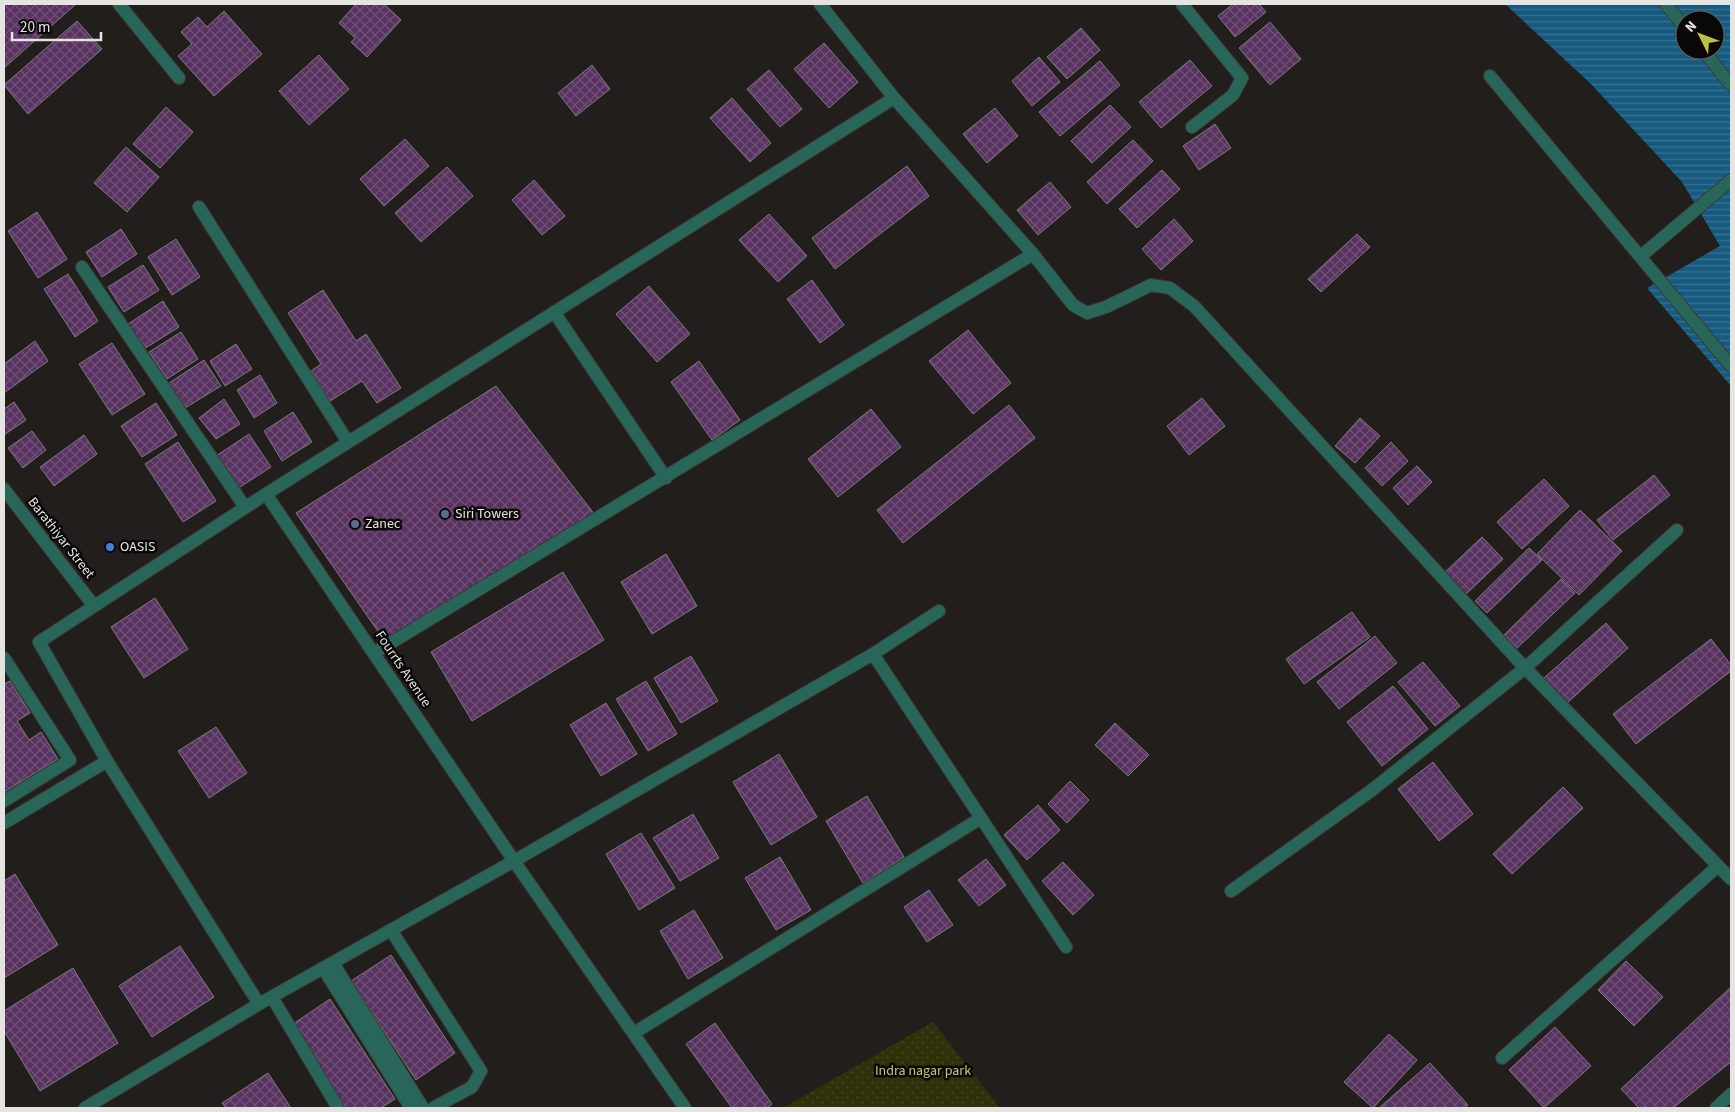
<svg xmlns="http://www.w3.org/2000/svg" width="1735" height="1112" viewBox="0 0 1735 1112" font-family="'Source Sans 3',sans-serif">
<defs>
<pattern id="grass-dots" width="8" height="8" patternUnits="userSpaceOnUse" patternTransform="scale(1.25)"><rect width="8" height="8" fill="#303109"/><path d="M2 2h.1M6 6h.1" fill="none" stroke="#444521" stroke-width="1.8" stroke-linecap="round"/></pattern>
<pattern id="water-rules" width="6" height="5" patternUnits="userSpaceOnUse" patternTransform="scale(1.25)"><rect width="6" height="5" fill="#175a80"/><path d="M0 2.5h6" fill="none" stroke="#397292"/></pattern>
<pattern id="building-cross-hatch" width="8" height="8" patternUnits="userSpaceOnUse" patternTransform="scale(1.25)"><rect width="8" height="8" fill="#583260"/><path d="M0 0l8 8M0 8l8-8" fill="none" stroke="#705076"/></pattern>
</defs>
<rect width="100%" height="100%" fill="#211e1b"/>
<path fill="url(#grass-dots)" d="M933,1022L1000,1108H783Z"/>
<path fill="url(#water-rules)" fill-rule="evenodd" d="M1505,4H1731V386L1647,288L1720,246L1682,182L1591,84ZM1685,20H1715V50H1685Z"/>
<path fill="url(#building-cross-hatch)" stroke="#7c797d" d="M6,4H76L4,68V6Z
M356,4H384L401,20L367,57L351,42L355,38L339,23Z
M1233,4H1259L1266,12L1235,37L1218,16Z
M224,11L262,54L214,96L178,56L192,44L181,32L198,17L207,27Z
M77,21L102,49L28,114L4,85Z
M1270,22L1301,59L1270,85L1239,48Z
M1081,28L1100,50L1067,79L1047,57Z
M824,43L858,82L829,108L794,69Z
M319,55L349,89L309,125L279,91Z
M1039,57L1060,82L1032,106L1012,81Z
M1190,60L1212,86L1161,128L1139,102Z
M1100,61L1120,85L1060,136L1039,112Z
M592,65L610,89L576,116L558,93Z
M769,70L802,109L780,127L747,89Z
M732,98L771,143L750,162L710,118Z
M1110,105L1131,127L1092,163L1071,141Z
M166,107L193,132L160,168L133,144Z
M995,108L1018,136L987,163L963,134Z
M1215,124L1231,148L1199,170L1183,146Z
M405,139L429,166L384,206L360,179Z
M1133,140L1153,161L1107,204L1087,182Z
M126,147L159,177L127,212L94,183Z
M907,166L929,196L835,269L812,238Z
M447,167L473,196L421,242L395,213Z
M1162,170L1180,189L1137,228L1119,209Z
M534,180L565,216L542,235L512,200Z
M1050,182L1071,207L1038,235L1017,210Z
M37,212L67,259L38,278L8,231Z
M769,214L807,256L778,282L739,240Z
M1174,219L1193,241L1161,270L1142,249Z
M121,229L137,254L102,277L86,252Z
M1357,234L1370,247L1321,292L1308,279Z
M176,239L200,277L172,295L148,257Z
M143,265L159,290L124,312L108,287Z
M68,274L98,321L75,337L44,289Z
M812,280L844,325L820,343L787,299Z
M649,286L690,334L657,362L616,314Z
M323,290L356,341L366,334L401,388L377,403L362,381L330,401L311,371L321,364L288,313Z
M163,301L179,327L144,349L128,324Z
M968,330L1011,383L973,414L929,361Z
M181,332L198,359L167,379L149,352Z
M35,341L48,361L4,393V364Z
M112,343L145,394L112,415L79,364Z
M236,344L252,369L225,386L210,361Z
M204,360L221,386L185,408L169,383Z
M699,361L740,420L712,440L671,382Z
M260,375L277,403L254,418L237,390Z
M496,386L595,515L386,643L296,513Z
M1202,398L1225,426L1189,455L1167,426Z
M224,399L240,424L216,439L199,418Z
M14,402L26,420L4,435V409Z
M156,403L177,435L142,457L121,426Z
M1009,405L1035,438L903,543L877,510Z
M871,409L901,447L838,497L808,459Z
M293,412L312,442L282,461L264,431Z
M1360,418L1380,436L1355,463L1335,446Z
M32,431L46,450L23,468L8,448Z
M249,434L271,467L237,489L216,456Z
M84,435L97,454L54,486L40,467Z
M178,442L216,501L183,522L145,464Z
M1391,442L1408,461L1382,486L1365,468Z
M1417,466L1432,482L1408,505L1393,488Z
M1654,475L1670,495L1613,540L1597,520Z
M1544,479L1569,506L1522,549L1497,522Z
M1580,510L1622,551L1579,595L1537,554Z
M1482,537L1503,559L1464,596L1443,574Z
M1529,548L1542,560L1487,613L1475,601Z
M666,554L697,606L652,634L621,582Z
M563,572L604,640L472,721L431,652Z
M1561,579L1575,593L1514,651L1501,638Z
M155,598L188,649L144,678L111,627Z
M1352,612L1370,637L1304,684L1286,659Z
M1606,623L1628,648L1567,703L1544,678Z
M1375,636L1397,663L1339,709L1317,682Z
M1711,639L1731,665V671L1636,744L1613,714Z
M691,656L718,701L681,723L654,678Z
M1423,662L1460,706L1435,726L1398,682Z
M10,681L30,713L17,721L29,740L41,732L58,759L4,792V684Z
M646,681L677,734L648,751L616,699Z
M1393,686L1428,729L1382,766L1347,722Z
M606,703L637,754L601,776L570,725Z
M1115,723L1149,755L1128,776L1095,745Z
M216,727L247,773L209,798L178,751Z
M779,754L817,817L771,845L733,782Z
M1433,762L1473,814L1439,841L1398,789Z
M1070,781L1089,800L1067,823L1048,804Z
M1563,787L1583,808L1512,874L1493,854Z
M867,796L904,857L863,883L826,821Z
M1038,805L1060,830L1027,860L1004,835Z
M693,814L719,858L680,881L653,838Z
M641,833L675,888L639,910L606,854Z
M780,857L811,910L776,930L745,878Z
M986,859L1006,885L979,906L958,880Z
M1063,862L1094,895L1073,915L1042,881Z
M15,874L58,945L4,978V881Z
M929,890L953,925L927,942L904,907Z
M694,910L723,958L688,979L660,931Z
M180,946L214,997L152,1037L119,986Z
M391,955L455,1053L416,1080L351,981Z
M1626,961L1663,997L1634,1026L1598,990Z
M73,968L118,1043L40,1091L4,1031V1011Z
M1731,987V1062L1673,1108H1639L1621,1089Z
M330,999L395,1099L381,1108H345L293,1024Z
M715,1023L772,1104L767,1108H732L686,1044Z
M1555,1027L1591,1066L1544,1108L1509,1070Z
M1389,1034L1417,1060L1373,1108L1344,1082Z
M1430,1063L1468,1105L1465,1108H1379Z
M268,1073L291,1108H226L222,1103Z"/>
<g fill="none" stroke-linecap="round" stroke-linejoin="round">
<g stroke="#3d3a37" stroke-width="14">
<path id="service" d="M374,653L1033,254
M4,658L70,760L4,801
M391,930L481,1071L472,1087L433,1108
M333,963L423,1108"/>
</g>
<g stroke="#3d3a37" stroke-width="14">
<path id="minor" d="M119,4L179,78
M1182,4L1242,78L1233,95L1192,127
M1666,4L1685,28
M1703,50L1731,85
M1490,76L1731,366
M199,207L348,442
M1641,256L1731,180
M82,267L245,507
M554,312L666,478
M4,489L94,606
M266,494L514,861L685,1108
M873,654L1066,947
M107,761L259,1004
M4,823L107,761L39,642L266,494L894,98
M1231,891L1372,790L1525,668L1677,530
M323,968L411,1108
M272,997L338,1108
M634,1033L981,818
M1502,1058L1718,866
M85,1108L259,1004L514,861L873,654L939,611
M1716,1108L1731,1094"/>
</g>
<g stroke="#3d3a37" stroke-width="14">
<path id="tertiary" d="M820,4L894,98L1033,254L1073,305L1087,313L1106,307L1151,285L1170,288L1194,306L1525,668L1731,879"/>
</g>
<use href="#service" stroke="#28665a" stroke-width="12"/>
<use href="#minor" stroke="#28665a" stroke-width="12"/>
<use href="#tertiary" stroke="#28665a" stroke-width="12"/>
</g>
<g fill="#5c6f8a" stroke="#090807" stroke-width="2">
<circle cx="445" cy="514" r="5"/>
<circle cx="355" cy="524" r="5"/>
</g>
<circle fill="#3f7fe0" stroke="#090807" stroke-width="2" cx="110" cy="547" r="5"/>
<g text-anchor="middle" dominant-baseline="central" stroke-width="5" stroke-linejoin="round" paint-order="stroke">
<g font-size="14" fill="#e6e4e1" stroke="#090807" text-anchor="start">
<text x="455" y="514">Siri Towers</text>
<text x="365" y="524">Zanec</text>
<text x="120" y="547">OASIS</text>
</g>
<g font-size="14" fill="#e6e4e1" stroke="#090807">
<text transform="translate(61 538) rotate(52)">Barathiyar Street</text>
<text transform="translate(403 669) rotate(56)">Fourrts Avenue</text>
</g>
<g font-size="14" fill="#c5c969" stroke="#090807">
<text x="923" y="1071">Indra nagar park</text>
</g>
</g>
<rect width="1735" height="1112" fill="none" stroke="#e6e4e1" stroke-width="10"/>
<g transform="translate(1700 35) rotate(312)"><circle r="24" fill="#090807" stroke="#61605e"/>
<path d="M0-4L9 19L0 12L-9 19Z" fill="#bdbf43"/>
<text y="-8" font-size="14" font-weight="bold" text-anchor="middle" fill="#e6e4e1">N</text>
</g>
<path d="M12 32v8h89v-8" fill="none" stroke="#e6e4e1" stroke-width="2.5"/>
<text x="20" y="32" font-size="15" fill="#e6e4e1" stroke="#090807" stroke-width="4" paint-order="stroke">20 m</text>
</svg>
